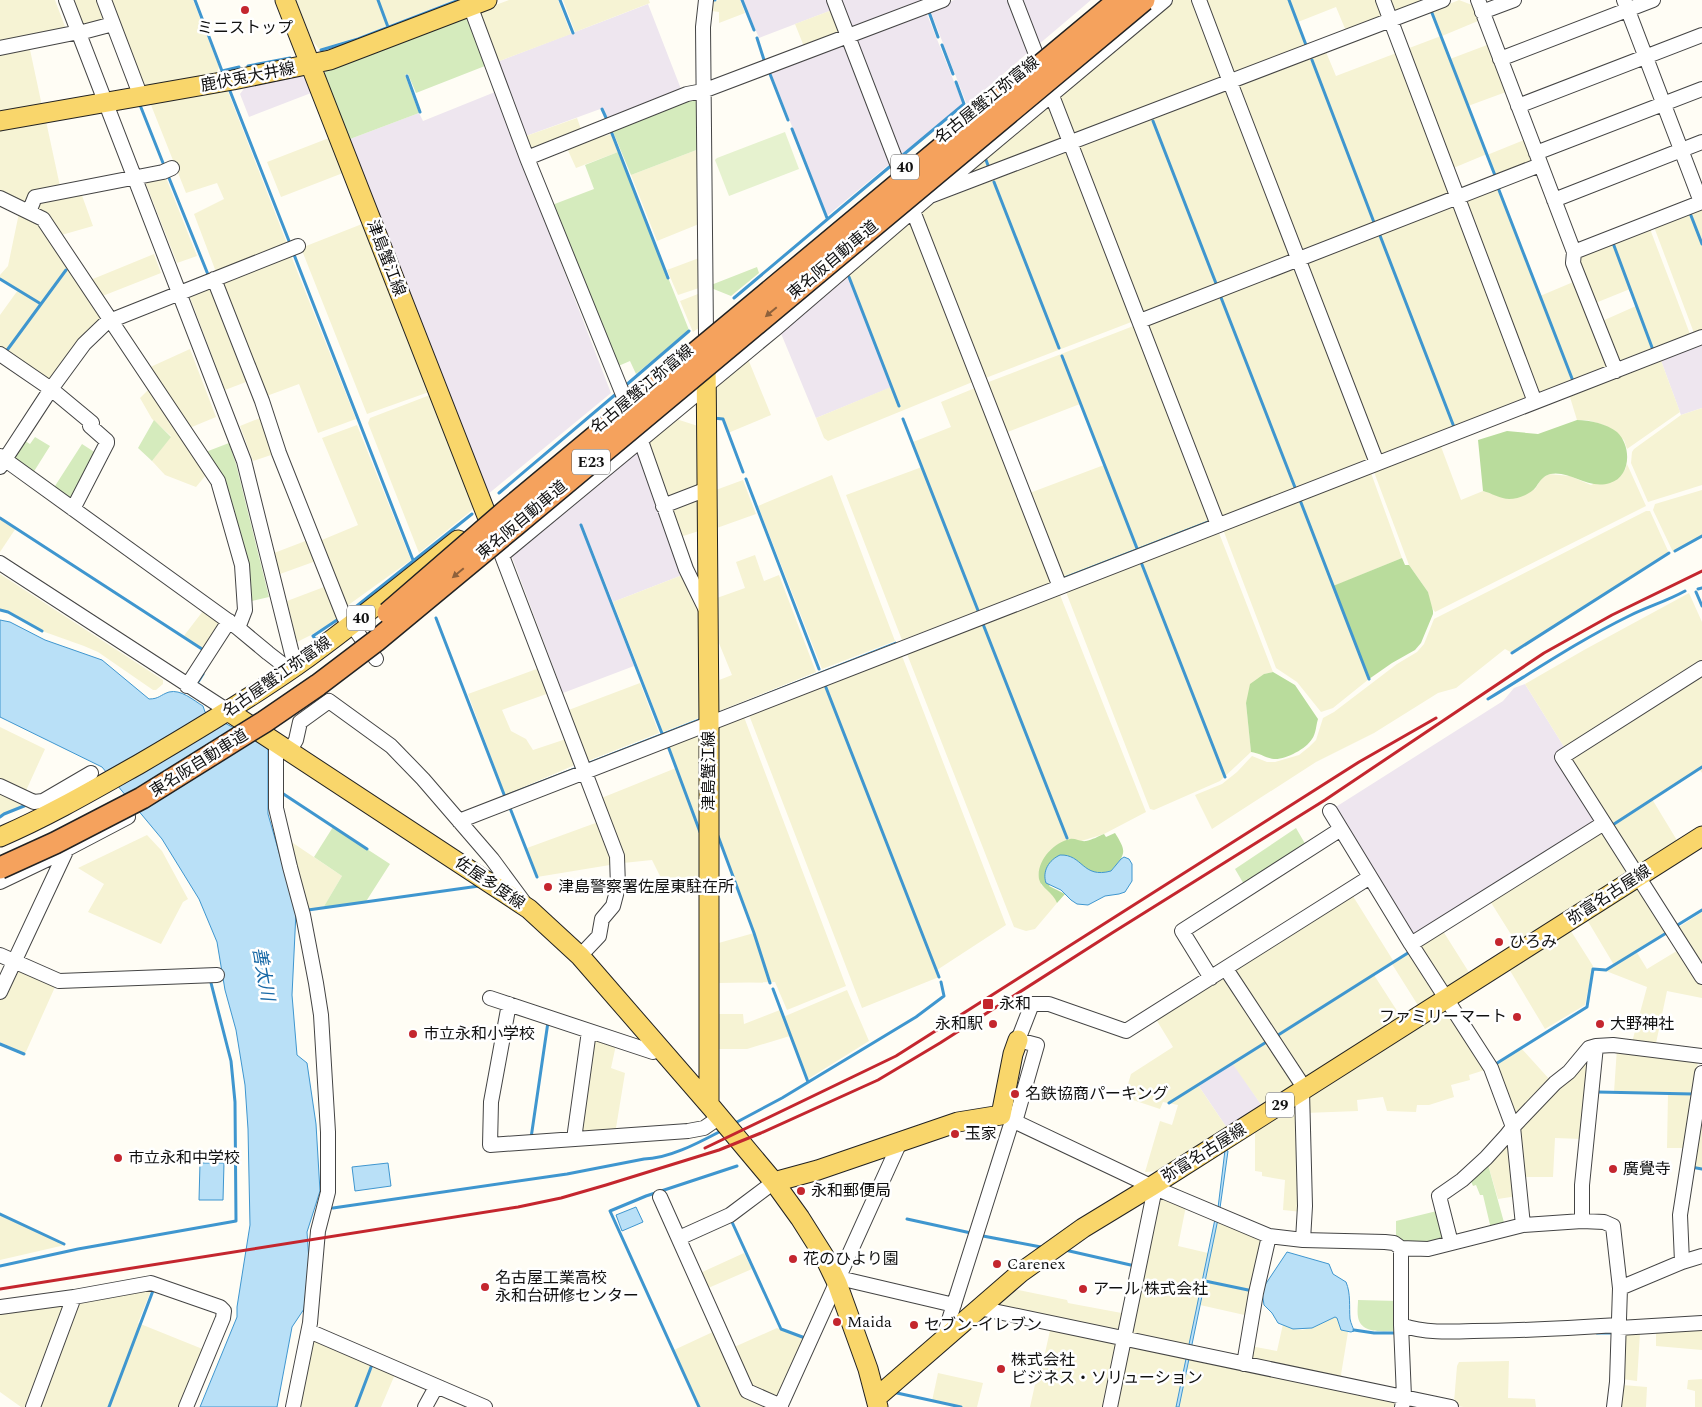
<svg xmlns="http://www.w3.org/2000/svg" width="1702" height="1407" viewBox="0 0 1702 1407" font-family="Spectral,'Noto Sans JP',serif">
<rect width="100%" height="100%" fill="#fffdf5"/>
<path fill="#eee6ef" d="M743,0H828L832,10L759,38Z
M838,0H922L923,3L850,32Z
M954,0H1012L1031,50L967,105L930,10Z
M1019,0H1091L1038,45Z
M648,4L681,89L679,93L609,120L603,108L526,136L497,62Z
M926,12L963,104L899,157L855,44L857,38Z
M847,43L892,162L827,216L770,70Z
M300,76L306,79L311,93L249,117L240,94L246,86Z
M495,92L611,393L487,495L350,139L419,113L423,121Z
M848,275L892,387L816,418L780,331Z
M1702,341V408L1681,415L1660,358Z
M635,447L640,451L685,574L613,602L582,524L580,525L634,666L563,693L512,557Z
M1525,684L1566,750L1601,822L1413,938L1331,810L1503,701L1514,688Z
M1233,1063L1262,1106L1227,1128L1198,1085Z"/>
<path fill="#f6f3d4" d="M0,0H55L67,32L0,46Z
M74,0H97L106,23L85,29Z
M107,0H193L219,67L216,75L142,88Z
M296,0H454L358,37L319,49L312,40Z
M509,0H558L571,34L497,62L477,12Z
M563,0H649L650,3L575,32Z
M719,0H740L745,13L719,23V12L712,11L714,2Z
M1172,0H1196L1223,80L1075,137L1056,96Z
M1202,0H1379L1382,17L1346,31L1336,7L1298,22L1306,46L1231,76Z
M1386,0H1427L1391,14Z
M1459,0L1472,5L1478,21L1442,36L1450,59L1487,45L1506,92L1468,106L1487,154L1451,169L1404,50L1441,36L1432,11Z
M832,10L842,35L805,49L795,24Z
M29,45L42,106L0,112V51Z
M1326,52L1336,76L1399,52L1453,195L1302,256L1235,87Z
M227,89L288,246L216,272L194,214L224,199L217,183L186,193L151,105L152,102Z
M1227,90L1293,258L1143,317L1077,148Z
M1050,101L1063,141L953,183Z
M577,118L582,132L531,149L526,136Z
M46,121L61,191L28,208L0,195V130Z
M603,131L605,136L611,134L618,152L576,168L566,146Z
M329,138L343,173L281,197L267,162Z
M1524,140L1532,161L1496,180L1487,155Z
M699,149V224L657,241L631,175Z
M1068,151L1134,321L983,379L920,215L932,204Z
M165,175L197,256L177,263L144,179Z
M1497,185L1540,296L1578,280L1611,365L1537,393L1463,198Z
M80,190L93,226L58,236L32,210L38,199Z
M1455,202L1529,396L1377,456L1303,260Z
M1702,208V330L1694,333L1654,227Z
M19,213L38,221L104,321L53,383L0,351V315L18,290L0,279V275L8,266Z
M911,219L975,381L828,441L824,438L816,418L891,387L848,273Z
M362,224L429,392L367,414L301,248Z
M1650,229L1690,334L1616,362L1600,322L1636,306L1630,289L1593,304L1577,257Z
M290,253L356,419L318,433L299,384L264,397L219,281Z
M154,254L161,273L100,297L88,281Z
M699,258V288L678,295L667,270Z
M1294,265L1370,458L1219,518L1145,323Z
M209,287L246,382L225,390L189,295Z
M698,294L700,327L693,332L680,301Z
M1136,325L1213,519L1059,579L1027,494L1104,465L1080,404L1005,433L986,383Z
M190,349L216,417L187,429L146,369Z
M1660,358L1680,412L1627,449L1624,440L1604,425L1587,420H1577L1569,394Z
M748,359L771,415L728,433L723,419L712,418L711,389Z
M975,388L1053,582L902,640L846,495L922,467L913,442L951,427L941,402Z
M149,389L206,475L196,487L165,475L152,461L171,436L152,419L140,398Z
M430,395L474,507L471,511L419,553L368,423L370,418Z
M1702,408V485L1648,502L1631,463L1632,452L1634,449L1681,415Z
M670,417L701,427L702,485L665,498L645,440Z
M260,418L274,454L253,461L240,426Z
M357,425L411,560L347,606L317,542L358,525L322,438Z
M1440,444L1461,500L1483,491L1508,499L1535,489L1542,478L1549,474L1570,476L1591,485L1625,470L1627,464L1646,506L1435,612L1430,605L1428,592L1409,565L1374,472Z
M1371,473L1402,558L1334,586L1369,679L1333,708L1321,712L1297,682L1276,668L1224,532L1225,527Z
M832,475L895,641L822,669L758,506Z
M743,480L756,514L714,529L713,491Z
M1702,490V536L1673,552L1653,510L1655,504Z
M701,495L702,530L680,537L668,508Z
M1646,511H1650L1669,553L1512,653L1505,649L1456,688L1438,693L1374,733L1316,762L1212,829L1195,795L1222,784L1237,772L1252,756L1267,762H1275L1299,755L1309,747L1316,740L1323,718L1334,712L1397,664L1417,652L1424,644L1434,619Z
M0,518L16,528L0,552Z
M1216,531L1219,533L1273,672L1264,674L1246,703L1251,752L1220,781L1154,810L1150,809L1066,592Z
M308,540L316,561L280,574L274,553Z
M755,555L764,581L779,575L816,672L714,713V682L732,675L714,631V599L745,588L736,562Z
M0,574L163,680V684L156,690H153L98,652L84,646L42,631L8,612L0,610Z
M685,574L702,615L704,716L663,732L613,602Z
M324,587L338,618L311,635L297,642L287,601Z
M1055,592L1060,595L1146,812L1104,834L1049,851L1041,885L1055,896L1057,903L1035,929L1026,931L1014,927L907,654L909,649Z
M1689,593L1702,622V666L1566,750L1525,684L1584,650Z
M203,611L222,625L206,652L183,637Z
M897,654L902,656L1006,925L937,970L939,977L862,1008L749,715Z
M542,667L552,692L502,710L511,731L526,739L533,750L569,738L577,764L505,795L468,694Z
M1702,671V773L1699,769L1652,799L1678,842L1636,868L1569,757Z
M640,683L659,733L585,762L566,711Z
M744,717L846,986L787,1010L775,982L718,983L715,944L754,933L718,836L717,724Z
M0,727L45,749L24,795L0,783Z
M702,732L704,877L668,892L652,860L623,863L599,799L676,768L668,746Z
M0,789L30,803L4,814L0,817Z
M601,821L616,864L537,877L527,848Z
M1605,829L1631,871L1517,944L1490,901Z
M147,835L162,851L188,899L183,902L161,944L88,912L104,884L78,868Z
M287,839L342,876L323,908L308,910Z
M1639,884L1668,930L1636,951L1647,969L1680,949L1702,984V998L1667,991L1655,1048L1631,1046L1647,987L1606,971L1614,965L1586,918Z
M1351,893L1394,962L1413,950L1440,993L1419,1007L1392,964L1374,975L1401,1017L1305,1081L1232,967Z
M1702,912V971L1676,929Z
M1569,928L1593,966L1585,1005L1545,1029L1509,969Z
M1443,931L1470,974L1445,991L1416,947Z
M17,969L55,987L25,1054L0,1042V998Z
M1223,973L1299,1083L1262,1106L1232,1063L1198,1085L1227,1128L1160,1171L1145,1172L1160,1121L1172,1125L1178,1105L1163,1102L1160,1109L1124,1097L1131,1074L1173,1047L1154,1016Z
M847,990L869,1041L808,1079L790,1036L747,1049H716V1014H743L744,1024L780,1010L783,1017Z
M1448,1008L1488,1069L1469,1075L1470,1080L1451,1085L1454,1097L1429,1105H1417L1416,1112L1387,1111L1383,1097L1357,1100L1358,1111L1305,1113L1304,1099Z
M594,1037L616,1045L611,1068L625,1073L615,1134L579,1136Z
M1521,1048L1551,1081L1517,1118L1493,1065Z
M1617,1048L1698,1061L1686,1148H1667L1668,1093L1614,1092Z
M1590,1054L1582,1139L1555,1138L1553,1177H1521L1517,1128Z
M1702,1092V1169L1691,1167Z
M1299,1102L1302,1212L1283,1210L1285,1180L1262,1176V1172L1255,1171V1129Z
M1503,1143H1510L1517,1196L1498,1199L1487,1161Z
M1165,1195L1186,1206L1178,1246L1208,1253L1188,1350L1131,1338L1157,1197Z
M0,1215L65,1245L0,1260Z
M1218,1219L1266,1238L1249,1316L1200,1305Z
M744,1253L752,1269L706,1289L698,1274Z
M152,1288L138,1323L205,1350L182,1407H37L75,1303Z
M1014,1289L1067,1300L1068,1303L1127,1314L1124,1333L992,1307Z
M60,1302L67,1308L29,1407H21L0,1392V1312Z
M1335,1316L1337,1318L1341,1330L1348,1332L1340,1381L1250,1363V1346L1277,1351L1283,1324L1293,1329L1302,1330L1312,1328Z
M1051,1326L1118,1340L1108,1407H1030L1038,1371H1041Z
M777,1328L807,1340L780,1399L751,1389L732,1348Z
M1702,1329V1350L1656,1346V1332Z
M717,1330L744,1393L774,1407H699L674,1350Z
M1640,1333L1637,1381L1622,1379L1624,1334Z
M310,1336L396,1372L381,1407H295Z
M1127,1345L1187,1355L1176,1407H1114Z
M1190,1355L1397,1398L1399,1407H1179Z
M1509,1361L1508,1398L1535,1399L1536,1407H1464L1456,1406L1454,1402L1457,1366L1459,1362Z
M938,1373L983,1383L977,1407H961L932,1401Z
M1702,1379V1407H1695V1391L1687,1389L1688,1380Z
M1622,1385L1647,1387L1646,1407H1618Z"/>
<path fill="#d5ebbd" d="M470,15L490,64L416,93L408,74L405,75L419,113L350,139L324,75L327,68Z
M698,95L699,149L631,175L611,127Z
M618,152L689,330L636,374L630,361L616,367L552,205L594,189L585,165Z
M757,267L759,273L731,296L711,288V285Z
M154,420L171,437L152,461L138,448Z
M35,437L50,446L33,473L9,456L20,438L30,444Z
M229,443L236,464L269,597L248,602L203,453Z
M82,444L99,455L71,502L55,490V486Z
M333,827L390,864L365,903L323,908L342,876L314,857Z
M1296,828L1307,847L1245,886L1235,869Z
M1487,1161L1505,1226L1491,1229L1483,1195H1480L1476,1185L1473,1186L1469,1176Z
M1441,1210L1448,1238L1420,1244L1396,1240V1221Z
M1358,1300L1398,1301V1331C1385,1331 1361,1335 1358,1317C1357,1312 1358,1305 1358,1300Z"/>
<path fill="#b9dc9c" d="M1577,420C1590,420 1607,424 1617,432C1632,446 1631,477 1610,483C1587,490 1571,470 1550,474C1543,476 1540,481 1536,487C1531,494 1518,499 1509,499C1501,499 1491,493 1483,491L1478,440L1507,431L1538,434Z
M1402,558L1405,565H1409L1428,592L1433,611V614L1421,643L1415,650L1392,663L1369,679L1333,586Z
M1273,672L1295,685L1318,719C1316,725 1316,734 1312,739C1306,749 1285,760 1274,759C1266,758 1259,753 1251,752L1246,703L1250,684L1264,674Z
M1115,833C1127,852 1126,854 1111,871C1093,876 1087,870 1073,858L1049,886L1065,894L1057,903C1053,892 1041,888 1039,879C1036,861 1054,842 1070,839C1075,838 1081,842 1086,841C1092,840 1099,836 1104,834L1106,837Z"/>
<path fill="#e6f2cf" d="M785,132L799,169L729,196L715,160L717,158Z"/>
<path fill="#b9e0f7" stroke="#3f96cf" d="M1213,519V522L1060,582L1059,579Z
M0,620L10,622L45,640L102,660L149,699C159,699 160,695 169,692C181,689 193,700 203,706L205,712L268,747V814L296,912L292,995L297,1055L307,1063L316,1124L320,1191L307,1232L309,1261L304,1309L292,1327L277,1407H200L237,1317V1307L250,1225L248,1129L245,1085L236,1030L225,990L217,942L199,899L162,839L102,767L0,717Z
M896,642V645L715,714Z
M704,717V721L505,799L503,796Z
M1060,855C1083,854 1082,879 1111,871L1121,859L1124,857L1129,859L1132,864V881L1125,892L1119,894L1105,896L1088,905L1077,904L1071,900L1061,890L1046,883C1042,871 1049,860 1060,855Z
M1225,1150L1228,1151L1220,1208H1218Z
M200,1163H224L223,1200H199Z
M388,1163L391,1186L355,1191L352,1167Z
M636,1207L643,1222L622,1231L616,1215Z
M1215,1219H1218L1179,1407H1176Z
M1287,1252L1329,1264L1333,1274L1346,1282C1351,1294 1349,1306 1350,1319C1351,1324 1353,1327 1354,1331L1351,1332L1341,1330L1337,1318L1335,1317L1312,1328L1293,1329L1278,1323L1272,1313L1264,1305L1262,1292L1265,1285Z"/>
<g fill="none" stroke-linecap="round" stroke-linejoin="round">
<path stroke="#3f96cf" stroke-width="3" d="M195,0L222,71L239,67
M378,0L388,27
M560,0L573,33
M714,0H715
M742,0L754,30
M1289,0L1306,45
M929,12L938,37
M1432,13L1496,178
M757,38L765,63
M942,45L953,74
M321,50L358,39L459,0
M1312,60L1375,225
M248,66L290,58
M770,74L788,120
M407,76L420,112
M230,91L291,246
M140,105L165,168
M602,109L608,122
M1153,121L1217,286
M792,129L827,218
M611,131L668,278
M903,155L964,104L956,82
M986,160L989,168
M167,173L209,277
M994,182L1059,348
M1497,185L1573,381
M1690,213L1702,244
M1379,233L1454,427
M1613,243L1653,350
M293,252L413,560
M849,277L899,406
M0,279L41,304
M1220,295L1296,490
M734,298L893,164
M5,353L66,270
M1062,356L1138,551
M625,386L689,331
M713,418L723,419L743,472
M903,419L979,613
M746,479L819,669
M499,493L616,394
M1300,500L1369,679
M0,518L205,651
M581,525L663,736
M1675,551L1702,536
M1141,562L1225,777
M1698,589L1702,588
M1696,592L1702,606
M0,610L8,612L42,631
M348,613L472,514
M436,618L505,797
M983,624L1067,838
M315,639L313,636L340,618
M1512,653L1669,553
M198,682L203,674
M825,685L939,977
M1488,699C1534,671 1580,640 1629,616C1647,607 1667,601 1685,591
M668,746L700,832
M282,793L367,849
M510,808L537,877
M0,817L4,814L29,804
M1611,826L1702,767
M718,836L754,933L770,983
M308,910L479,886
M1676,926L1702,910
M773,989L808,1082
M1275,1037L1411,951
M0,1044L24,1054
M1494,1065L1587,1007L1593,969L1606,970L1668,932
M1597,1092L1693,1094
M1169,1103L1268,1041
M737,1122L782,1098L916,1017L944,996L941,982
M531,1138L548,1022
M1691,1167L1702,1169
M333,1208L567,1174L644,1159C668,1159 698,1143 719,1132
M0,1214L64,1244
M907,1219L971,1233
M732,1222L781,1329L805,1338
M983,1236L1041,1247
M1065,1250L1135,1266
M0,1266L78,1249L236,1221L235,1102L231,1061L210,979
M1205,1281L1253,1291
M1354,1330L1374,1333H1398
M1597,1333H1614
M897,1393L961,1407
M109,1407L154,1288
M356,1407L373,1362
M699,1407L610,1211L646,1196L737,1166"/>
<g stroke="#444" stroke-width="16">
<path id="minor" d="M66,0L244,461L295,666
M104,0L141,97
M468,0L527,158L635,424L686,569L707,612
M834,0L900,171
M1015,0L1218,525
M1199,0L1230,82L1377,463
M1383,0L1535,402
M1478,0L1574,252L1702,202
M1624,0L1701,202
M1482,12L1514,0
M79,33L113,24
M0,48L79,32
M1500,59L1653,0
M1518,106L1702,35
M1536,153L1702,89
M527,158L687,94L703,91L943,0
M939,189L1165,0
M0,198L43,219L218,481L242,565L245,610L238,628
M1554,200L1702,142
M913,211L1060,587
M29,212L35,197L163,172L172,168
M1574,252L1573,263L1616,371
M214,279L262,401L279,453L344,617L352,625L376,659
M1140,321L1540,165
M706,335L703,27L706,0
M0,354L51,389L92,423L90,426L107,441V443L73,509
M0,456L238,628L268,653L290,670
M0,467L51,389L84,344L109,320H112L298,246
M663,506L707,489
M499,548L617,856L618,887L613,906L602,919L599,936L580,956
M502,555L775,329L930,196L1443,0
M0,563L228,711
M1702,668L1562,757L1702,977
M187,686L229,621
M276,743V808L290,867L303,915L316,983L321,1015L328,1132V1192L318,1231L310,1323L293,1407
M289,752L296,740L300,722L329,701L391,746L423,779L492,859L523,901
M0,786L34,802L43,801L91,773
M1330,811L1411,944L1491,1068L1513,1127L1523,1225
M459,821L1702,337
M0,882L67,850
M1411,944L1604,823
M0,955L59,981L217,975
M1226,969L1305,1089
M1211,978L1182,931L1341,829
M0,992L67,849L128,817
M490,998L653,1052L660,1048
M509,1004L491,1102L490,1145L688,1131L704,1128L720,1117
M1302,1091L1305,1206L1303,1240
M1001,1115L1155,1188L1269,1236L1303,1240L1385,1242L1394,1243L1401,1248L1428,1249L1523,1225L1582,1221L1604,1222L1613,1226L1620,1288L1617,1382L1614,1407
M1015,1122L1037,1045L1018,1040L1032,1004H1049L1126,1031L1370,877
M574,1139L589,1031
M660,1197L747,1391L781,1406
M1582,1221V1185L1596,1046
M679,1238L730,1215L774,1182
M1451,1243L1439,1196L1462,1180L1486,1158L1506,1136L1513,1127L1555,1083L1569,1072L1589,1048L1596,1046L1613,1045L1702,1056
M1401,1248V1325L1404,1397L1402,1407
M1682,1262L1680,1215L1702,1073
M839,1278L954,1305
M1620,1288L1682,1262L1702,1256
M0,1307L74,1297
M979,1308L1451,1407
M1401,1325C1424,1333 1449,1332 1473,1331C1522,1331 1571,1328 1619,1325
M1619,1328L1702,1323
M309,1331L485,1407
M943,1339L1012,1121
M1244,1364L1256,1293L1269,1236
M33,1407L74,1297L151,1283L220,1307L224,1311L223,1318L186,1407
M425,1407L436,1387
M780,1407L900,1142
M1110,1407L1155,1188"/>
</g>
<g stroke="#222" stroke-width="21">
<path id="major" d="M285,0L487,516
M0,121L233,80L330,60L487,0
M706,355L709,724V1104
M228,711L529,909L580,956L712,1108L774,1182L800,1218L824,1256L837,1283L868,1369L878,1407
M0,837C49,816 95,789 141,763C194,732 246,701 296,666C352,626 404,583 458,540
M774,1182L818,1170L958,1122L1001,1115L1013,1054L1018,1040
M876,1398L1020,1273L1083,1228L1152,1186L1702,836"/>
</g>
<use href="#minor" stroke="#fff" stroke-width="14"/>
<use href="#major" stroke="#f9d66b" stroke-width="19"/>
<path stroke="#c4262e" stroke-width="3" d="M705,1148L896,1056L1359,762L1436,718
M0,1289L518,1207L561,1198L606,1185L719,1150L761,1133L878,1080L940,1043L1112,933L1325,800L1544,653L1612,615L1702,571"/>
<g stroke="#222" stroke-width="24" stroke-linecap="butt">
<path id="highway-bridge" d="M388,613L507,510L1119,0
M0,868L55,843L142,798L264,722L318,685L376,641L517,524L1144,0"/>
</g>
<use href="#highway-bridge" stroke="#f5a25d" stroke-width="21"/>
</g>
<defs><path id="oneway-solid" d="M-6-.8H1V-3.2L6.5 0L1 3.2V.8H-6Z" transform="scale(1.25)"/></defs>
<g fill="#8e613b">
<use href="#oneway-solid" transform="translate(771 312) rotate(140)"/>
<use href="#oneway-solid" transform="translate(458 573) rotate(140)"/>
</g>
<g fill="#c4262e" stroke="#fff" stroke-width="2">
<circle cx="245" cy="10" r="5"/>
<circle cx="548" cy="887" r="5"/>
<circle cx="1499" cy="942" r="5"/>
<rect x="982" y="998" width="12" height="12" rx="2.5"/>
<circle cx="1517" cy="1017" r="5"/>
<circle cx="993" cy="1024" r="5"/>
<circle cx="1600" cy="1024" r="5"/>
<circle cx="413" cy="1034" r="5"/>
<circle cx="1015" cy="1094" r="5"/>
<circle cx="955" cy="1134" r="5"/>
<circle cx="118" cy="1158" r="5"/>
<circle cx="1613" cy="1169" r="5"/>
<circle cx="801" cy="1191" r="5"/>
<circle cx="793" cy="1259" r="5"/>
<circle cx="997" cy="1264" r="5"/>
<circle cx="485" cy="1287" r="5"/>
<circle cx="1083" cy="1289" r="5"/>
<circle cx="837" cy="1322" r="5"/>
<circle cx="914" cy="1325" r="5"/>
<circle cx="1001" cy="1369" r="5"/>
</g>
<g text-anchor="middle" dominant-baseline="central" stroke-width="5" stroke-linejoin="round" paint-order="stroke">
<g fill="#fff" stroke="#585858" stroke-width="1">
<rect x="891" y="154.5" width="28" height="25" rx="4"/>
<rect x="572" y="449.5" width="38" height="25" rx="4"/>
<rect x="347" y="605.5" width="28" height="25" rx="4"/>
<rect x="1266" y="1092.5" width="28" height="25" rx="4"/>
</g>
<g font-size="15" font-weight="bold" fill="#111">
<text x="905" y="167">40</text>
<text x="591" y="462">E23</text>
<text x="361" y="618">40</text>
<text x="1280" y="1105">29</text>
</g>
<g font-size="16" fill="#111" stroke="#fff" text-anchor="start">
<text x="245" y="28" text-anchor="middle">ミニストップ</text>
<text x="558" y="887">津島警察署佐屋東駐在所</text>
<text x="1509" y="942">ひろみ</text>
<text x="999" y="1004">永和</text>
<text x="1507" y="1017" text-anchor="end">ファミリーマート</text>
<text x="983" y="1024" text-anchor="end">永和駅</text>
<text x="1610" y="1024">大野神社</text>
<text x="423" y="1034">市立永和小学校</text>
<text x="1025" y="1094">名鉄協商パーキング</text>
<text x="965" y="1134">玉家</text>
<text x="128" y="1158">市立永和中学校</text>
<text x="1623" y="1169">廣覺寺</text>
<text x="811" y="1191">永和郵便局</text>
<text x="803" y="1259">花のひより園</text>
<text x="1007" y="1264">Carenex</text>
<text x="495" y="1278">名古屋工業高校<tspan x="495" dy="18">永和台研修センター</tspan></text>
<text x="1093" y="1289">アール 株式会社</text>
<text x="847" y="1322">Maida</text>
<text x="924" y="1325">セブン-イレブン</text>
<text x="1011" y="1360">株式会社<tspan x="1011" dy="18">ビジネス・ソリューション</tspan></text>
</g>
<g font-size="16" fill="#111" stroke="#fff">
<text transform="translate(248 77) rotate(-11)">鹿伏兎大井線</text>
<text transform="translate(987 100) rotate(-39)">名古屋蟹江弥富線</text>
<text transform="translate(386 258) rotate(69)">津島蟹江線</text>
<text transform="translate(833 260) rotate(-40)">東名阪自動車道</text>
<text transform="translate(642 389) rotate(-40)">名古屋蟹江弥富線</text>
<text transform="translate(522 520) rotate(-40)">東名阪自動車道</text>
<text transform="translate(277 677) rotate(-35)">名古屋蟹江弥富線</text>
<text transform="translate(199 763) rotate(-32)">東名阪自動車道</text>
<text transform="translate(709 771) rotate(-90)">津島蟹江線</text>
<text transform="translate(490 883) rotate(34)">佐屋多度線</text>
<text transform="translate(1609 895) rotate(-33)">弥富名古屋線</text>
<text transform="translate(1204 1153) rotate(-32)">弥富名古屋線</text>
</g>
<g font-size="18" font-style="italic" fill="#1768a6" stroke="#fff">
<text transform="translate(263 974) rotate(80)">善太川</text>
</g>
</g>
</svg>
